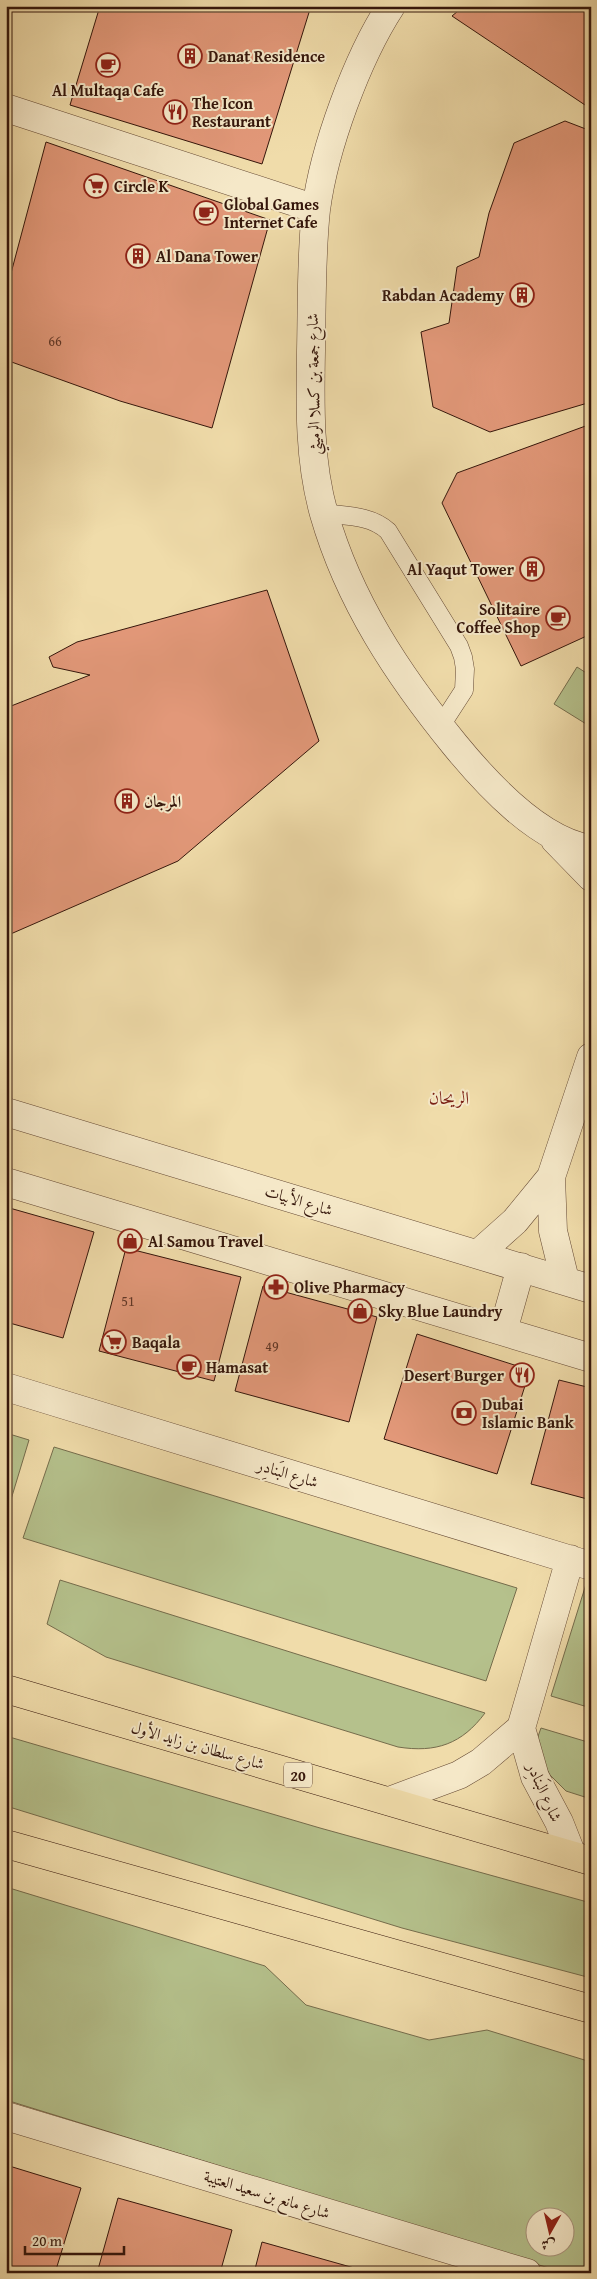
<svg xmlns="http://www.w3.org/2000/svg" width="597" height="2279" viewBox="0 0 597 2279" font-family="'Gentium Book Plus',Amiri,serif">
<rect width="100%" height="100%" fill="#f0dcaa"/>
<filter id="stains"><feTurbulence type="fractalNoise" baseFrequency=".004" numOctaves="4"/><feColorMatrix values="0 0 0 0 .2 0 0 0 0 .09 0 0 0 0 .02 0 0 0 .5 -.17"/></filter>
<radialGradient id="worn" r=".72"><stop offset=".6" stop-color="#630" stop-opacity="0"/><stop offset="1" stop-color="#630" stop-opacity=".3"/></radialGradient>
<path fill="#b5c18c" stroke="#756c4c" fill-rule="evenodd" d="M577,667L591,676V727L554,704Z
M6,1433L29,1440L6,1516Z
M54,1447L517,1588L486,1681L23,1538Z
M60,1580L485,1713C462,1744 436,1753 398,1747L106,1657L47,1624Z
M587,1581L591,1582V1708L551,1696Z
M541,1728L591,1743V1799L566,1791L550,1775L540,1757L536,1742Z
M6,1736L320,1828L591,1903V1978L402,1928L6,1806Z
M6,1887L265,1966L306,2005L429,2040L487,2030L591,2062V2273H565L6,2100ZM534,2216H564V2246H534Z"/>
<path fill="#e29879" stroke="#35160b" d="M100,6H311L262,164L70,105Z
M464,6H591V109L452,16Z
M565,121L591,131V402L490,432L433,407L421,332L449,323L457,267L479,257L489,213L514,143Z
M46,142L270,220L212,428L120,401L6,360V292Z
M591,424V634L521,666L442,503L457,473Z
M267,590L319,741L178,861L6,936V708L90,675L53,667L49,657L77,642Z
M6,1207L94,1232L63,1338L6,1322Z
M126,1248L241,1277L214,1381L99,1351Z
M263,1286L377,1317L349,1422L235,1391Z
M417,1334L530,1370L497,1474L384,1439Z
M559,1380L591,1388V1500L531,1484Z
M6,2165L81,2188L55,2273H6Z
M118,2198L232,2230L220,2273H97Z
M262,2242L372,2273H254Z"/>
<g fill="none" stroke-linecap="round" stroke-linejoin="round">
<g stroke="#644833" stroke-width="19">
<path id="lane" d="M323,513C345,516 371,515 388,531L459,646L463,657L465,669L464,690L440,727"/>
</g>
<g stroke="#644833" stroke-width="29">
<path id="street" d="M391,6C357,58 324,148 316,210C311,256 312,304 311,351C310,406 309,461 324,514C349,601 398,675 455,745C487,784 539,841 591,849
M6,108L316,209
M555,840L591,877
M6,1112L591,1289
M6,1182L591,1358
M478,1254L515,1221L551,1177
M565,1280L553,1231L551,1177L591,1057
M503,1331L521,1267
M6,1387L591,1566
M570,1559L521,1728L535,1777L559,1822L572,1855
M389,1801L459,1775L481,1762L521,1728
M6,2116L527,2273"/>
</g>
<g stroke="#35160b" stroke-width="29">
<path id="primary" d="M6,1689L591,1861
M6,1844L591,2009"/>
</g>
<use href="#lane" stroke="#f5e8c8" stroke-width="18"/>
<use href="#street" stroke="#f5e8c8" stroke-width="28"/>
<use href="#primary" stroke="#f0dcaa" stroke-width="28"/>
</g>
<defs>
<g id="building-ring" transform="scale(1.25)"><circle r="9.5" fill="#f5e8c8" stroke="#8f2418" stroke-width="1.5"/><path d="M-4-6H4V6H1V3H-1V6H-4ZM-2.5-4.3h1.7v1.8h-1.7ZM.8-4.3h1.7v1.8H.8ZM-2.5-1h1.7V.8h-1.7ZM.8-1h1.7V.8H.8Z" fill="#8f2418"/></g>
<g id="cafe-ring" transform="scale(1.25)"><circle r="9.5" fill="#f5e8c8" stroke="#8f2418" stroke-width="1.5"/><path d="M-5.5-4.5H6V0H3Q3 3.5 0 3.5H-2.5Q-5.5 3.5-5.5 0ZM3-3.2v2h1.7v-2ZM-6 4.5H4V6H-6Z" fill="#8f2418"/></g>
<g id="restaurant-ring" transform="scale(1.25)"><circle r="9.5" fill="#f5e8c8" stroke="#8f2418" stroke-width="1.5"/><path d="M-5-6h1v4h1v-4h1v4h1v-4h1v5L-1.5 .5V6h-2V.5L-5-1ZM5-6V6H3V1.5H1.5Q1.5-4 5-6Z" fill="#8f2418"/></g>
<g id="supermarket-ring" transform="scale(1.25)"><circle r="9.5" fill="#f5e8c8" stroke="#8f2418" stroke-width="1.5"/><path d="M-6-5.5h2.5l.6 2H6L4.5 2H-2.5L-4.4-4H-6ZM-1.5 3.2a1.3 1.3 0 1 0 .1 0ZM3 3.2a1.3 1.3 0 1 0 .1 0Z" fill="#8f2418"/></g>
<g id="shop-ring" transform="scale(1.25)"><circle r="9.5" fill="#f5e8c8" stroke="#8f2418" stroke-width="1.5"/><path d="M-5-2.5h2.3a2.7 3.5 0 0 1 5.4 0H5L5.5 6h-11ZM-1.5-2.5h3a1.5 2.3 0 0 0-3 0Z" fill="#8f2418"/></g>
<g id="pharmacy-ring" transform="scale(1.25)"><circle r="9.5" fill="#f5e8c8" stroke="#8f2418" stroke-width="1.5"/><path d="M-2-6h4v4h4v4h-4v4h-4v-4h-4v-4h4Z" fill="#8f2418"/></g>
<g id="bank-ring" transform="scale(1.25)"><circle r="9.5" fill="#f5e8c8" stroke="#8f2418" stroke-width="1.5"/><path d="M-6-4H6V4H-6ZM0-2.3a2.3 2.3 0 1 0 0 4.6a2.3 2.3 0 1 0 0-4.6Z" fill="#8f2418"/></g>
</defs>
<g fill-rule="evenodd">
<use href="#building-ring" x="190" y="56"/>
<use href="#cafe-ring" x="108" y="65"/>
<use href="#restaurant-ring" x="175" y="112"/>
<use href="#supermarket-ring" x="96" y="186"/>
<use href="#cafe-ring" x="206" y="213"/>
<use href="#building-ring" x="138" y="256"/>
<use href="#building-ring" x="522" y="295"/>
<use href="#building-ring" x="532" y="569"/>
<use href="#cafe-ring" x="558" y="618"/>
<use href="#building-ring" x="127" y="801"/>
<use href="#shop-ring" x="130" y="1241"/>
<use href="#pharmacy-ring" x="276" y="1287"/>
<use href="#shop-ring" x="360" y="1311"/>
<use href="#supermarket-ring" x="114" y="1342"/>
<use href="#cafe-ring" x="189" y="1367"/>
<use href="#restaurant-ring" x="522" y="1375"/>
<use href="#bank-ring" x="464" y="1413"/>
</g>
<g text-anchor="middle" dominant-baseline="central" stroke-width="4" stroke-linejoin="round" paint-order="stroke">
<g font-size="14" fill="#603626">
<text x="55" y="341">66</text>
<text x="128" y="1301">51</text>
<text x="272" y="1346">49</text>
</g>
<rect fill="#f5e8c8" stroke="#6f5544" stroke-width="1" x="284" y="1762.5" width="28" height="25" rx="4"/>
<g font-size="15" font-weight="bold" fill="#35160b">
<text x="298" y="1775">20</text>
</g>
<g font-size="16" font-weight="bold" fill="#35160b" stroke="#f5e8c8" text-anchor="start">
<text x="208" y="56">Danat Residence</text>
<text x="108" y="90" text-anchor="middle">Al Multaqa Cafe</text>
<text x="192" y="103">The Icon<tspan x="192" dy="18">Restaurant</tspan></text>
<text x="114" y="186">Circle K</text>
<text x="224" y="204">Global Games<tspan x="224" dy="18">Internet Cafe</tspan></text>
<text x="156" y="256">Al Dana Tower</text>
<text x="504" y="295" text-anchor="end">Rabdan Academy</text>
<text x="514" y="569" text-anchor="end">Al Yaqut Tower</text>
<text x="540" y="609" text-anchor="end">Solitaire<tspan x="540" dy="18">Coffee Shop</tspan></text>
<text x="144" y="801">المرجان</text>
<text x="148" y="1241">Al Samou Travel</text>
<text x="294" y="1287">Olive Pharmacy</text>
<text x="378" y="1311">Sky Blue Laundry</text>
<text x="132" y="1342">Baqala</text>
<text x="206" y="1367">Hamasat</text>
<text x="504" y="1375" text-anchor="end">Desert Burger</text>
<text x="482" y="1404">Dubai<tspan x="482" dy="18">Islamic Bank</tspan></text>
</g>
<g font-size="16" fill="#35160b" stroke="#f5e8c8">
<text transform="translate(313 384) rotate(-91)">شارع جمعة بن كسلا الرميثي</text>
<text transform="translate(299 1200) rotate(17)">شارع الأبيات</text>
<text transform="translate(288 1473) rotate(17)">شارع البَنادِر</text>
<text transform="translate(198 1745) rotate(16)">شارع سلطان بن زايد الأول</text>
<text transform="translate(545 1792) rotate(66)">شارع البَنادِر</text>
<text transform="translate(267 2194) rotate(17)">شارع مانع بن سعيد العتيبة</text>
</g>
<g font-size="18" fill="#7a1f14" stroke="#f5e8c8">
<text x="449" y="1097">الريحان</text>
</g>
</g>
<rect width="597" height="2279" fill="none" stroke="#f0dcaa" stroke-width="25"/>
<rect x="8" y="8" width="582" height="2264" fill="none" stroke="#35160b" stroke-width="2.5"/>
<rect x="12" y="12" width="572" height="2254" fill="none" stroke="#35160b"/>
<g transform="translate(550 2232) rotate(188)"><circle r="24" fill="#f5e8c8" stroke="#a8947c"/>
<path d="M0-4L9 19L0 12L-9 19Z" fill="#8f2418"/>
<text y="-8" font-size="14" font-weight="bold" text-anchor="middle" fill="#35160b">ش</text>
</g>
<path d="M25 2246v8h99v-8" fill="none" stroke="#35160b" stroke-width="2.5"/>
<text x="32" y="2246" font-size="15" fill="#35160b" stroke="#f5e8c8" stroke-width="4" paint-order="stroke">20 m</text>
<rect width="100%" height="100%" filter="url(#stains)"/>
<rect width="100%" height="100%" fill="url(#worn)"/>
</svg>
